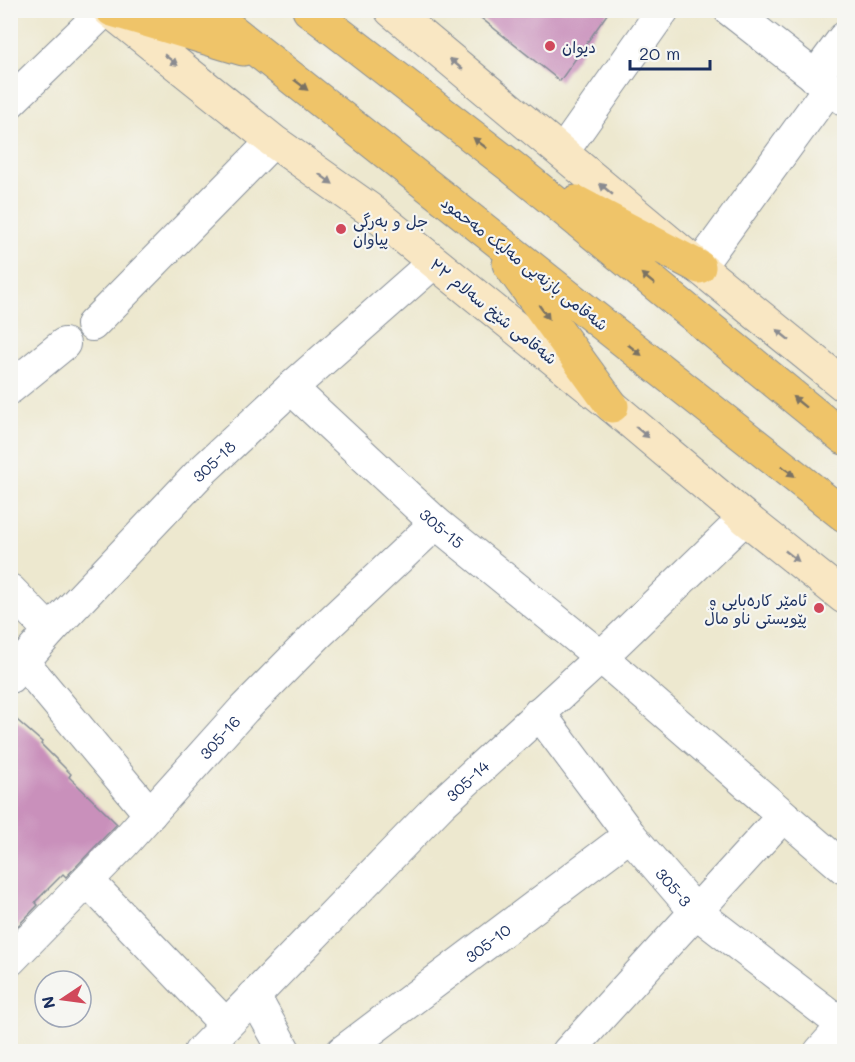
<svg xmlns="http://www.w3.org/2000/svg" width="855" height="1062" viewBox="0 0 855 1062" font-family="Mali,'Playpen Sans Arabic',sans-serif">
<rect width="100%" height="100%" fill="#f6f6f2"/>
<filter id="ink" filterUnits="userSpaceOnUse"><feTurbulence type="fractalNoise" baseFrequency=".0167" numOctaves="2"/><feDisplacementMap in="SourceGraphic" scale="12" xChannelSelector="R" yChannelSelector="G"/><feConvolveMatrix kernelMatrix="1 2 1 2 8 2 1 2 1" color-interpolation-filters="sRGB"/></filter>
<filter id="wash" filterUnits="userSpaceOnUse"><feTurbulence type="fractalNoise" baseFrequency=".008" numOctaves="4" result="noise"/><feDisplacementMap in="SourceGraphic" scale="24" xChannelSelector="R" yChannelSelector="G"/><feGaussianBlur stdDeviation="1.35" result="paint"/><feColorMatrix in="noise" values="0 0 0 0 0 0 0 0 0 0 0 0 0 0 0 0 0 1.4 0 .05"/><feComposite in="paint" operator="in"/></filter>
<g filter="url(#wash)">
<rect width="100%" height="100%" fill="#ede8cf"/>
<g id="blocks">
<path fill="#c990bb" d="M471,10H610L560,81Z
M10,714L42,742L41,744L71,774L69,777L117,824L66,877L63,874L35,902L38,905L10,934Z"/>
</g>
</g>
<g filter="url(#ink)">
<use href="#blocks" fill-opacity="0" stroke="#848c96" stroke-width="1.5"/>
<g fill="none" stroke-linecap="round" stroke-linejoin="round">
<g stroke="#848c96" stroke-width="34">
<g id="street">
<path d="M730,10L844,99"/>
<path d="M815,77L844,38"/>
<path d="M10,102L105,10"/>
<path d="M562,153L663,10"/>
<path d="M699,267L829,88"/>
<path d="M92,325L273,141"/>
<path d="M10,388L64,344"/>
<path id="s1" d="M291,388L436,523L601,657L844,868"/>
<path d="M10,590L50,631"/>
<path d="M24,663L150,814"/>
<path id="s2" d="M10,677L50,631L199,474L291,388L434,262"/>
<path id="s3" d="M539,713L630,835L696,912L844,1026"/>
<path d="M88,881L226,1025"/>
<path id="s4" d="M10,960L123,844L244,709L318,634L436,523"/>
<path d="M254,996L285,1052"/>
<path id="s5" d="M200,1052L441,804L601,657L745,518"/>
<path id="s6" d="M342,1052L630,835"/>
<path d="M568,1052L783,816"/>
<path d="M820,1052L844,1025"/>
</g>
</g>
<g stroke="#848c96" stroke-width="35">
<path id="secondary" d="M109,10L273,141L369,209L612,406L745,518L844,597
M391,10L699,267L844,385"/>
</g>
<g stroke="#848c96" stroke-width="35">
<path id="highway" d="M112,10L243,49
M206,10L844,515
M309,10L512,167L844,438
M576,202L699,267
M509,264L612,406"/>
</g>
<use href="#street" stroke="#fff" stroke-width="32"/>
<use href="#secondary" stroke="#f9e7c3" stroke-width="33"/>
<use href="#highway" stroke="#efc469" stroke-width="33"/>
</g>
<defs><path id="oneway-solid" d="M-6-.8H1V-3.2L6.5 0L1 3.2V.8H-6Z" transform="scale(1.5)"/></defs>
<g fill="#8a8b90">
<use href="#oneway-solid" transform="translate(171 60) rotate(38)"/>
<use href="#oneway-solid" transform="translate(456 64) rotate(-140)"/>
<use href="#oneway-solid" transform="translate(326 179) rotate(36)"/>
<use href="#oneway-solid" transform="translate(606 189) rotate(-140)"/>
<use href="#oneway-solid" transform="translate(783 335) rotate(-141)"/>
<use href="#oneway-solid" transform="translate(642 432) rotate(40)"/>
<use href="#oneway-solid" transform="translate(792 556) rotate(38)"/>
</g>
<g fill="#7a7263">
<use href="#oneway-solid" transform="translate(301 85) rotate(38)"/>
<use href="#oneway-solid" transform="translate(480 143) rotate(-142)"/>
<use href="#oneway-solid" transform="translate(648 279) rotate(-141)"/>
<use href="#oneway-solid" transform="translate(544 312) rotate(54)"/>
<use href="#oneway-solid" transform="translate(635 350) rotate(38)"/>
<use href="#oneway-solid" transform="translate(799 402) rotate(-141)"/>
<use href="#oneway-solid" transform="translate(788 471) rotate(38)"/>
</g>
</g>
<g fill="#d1495b" stroke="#f6f6f2" stroke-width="2">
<circle cx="550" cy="46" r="6"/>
<circle cx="341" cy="229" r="6"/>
<circle cx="819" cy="608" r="6"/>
</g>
<g text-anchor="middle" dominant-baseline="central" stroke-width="4.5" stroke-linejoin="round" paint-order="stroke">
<g font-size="16" fill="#1b2f5e" stroke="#f6f6f2" text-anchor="start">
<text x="562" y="46">دیوان</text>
<text x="353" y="220">جل و بەرگی<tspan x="353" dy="18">پیاوان</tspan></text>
<text x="807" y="599" text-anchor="end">ئامێر کارەبایی و<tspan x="807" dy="18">پێویستی ناو ماڵ</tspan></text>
</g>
<g font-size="16" fill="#1b2f5e" stroke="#f6f6f2">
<text transform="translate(525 263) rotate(38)">شەقامی بازنەیی مەلیک مەحمود</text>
<text transform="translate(494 311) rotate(39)">شەقامی شێخ سەلام ٣٣</text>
<text stroke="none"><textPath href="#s2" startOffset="297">305-18</textPath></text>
<text stroke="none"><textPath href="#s1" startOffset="206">305-15</textPath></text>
<text stroke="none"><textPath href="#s4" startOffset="306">305-16</textPath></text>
<text stroke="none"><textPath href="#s5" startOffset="381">305-14</textPath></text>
<text stroke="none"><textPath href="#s3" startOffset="220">305-3</textPath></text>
<text stroke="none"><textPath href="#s6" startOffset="182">305-10</textPath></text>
</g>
</g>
<rect width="855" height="1062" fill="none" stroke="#f6f6f2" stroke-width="36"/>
<g transform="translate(63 999) rotate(257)"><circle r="28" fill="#f6f6f2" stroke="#9ea6b7" stroke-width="1.5"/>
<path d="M0-4.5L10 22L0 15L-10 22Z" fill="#d1495b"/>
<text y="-9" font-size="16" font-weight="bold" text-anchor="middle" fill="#1b2f5e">N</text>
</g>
<path d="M630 60v9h80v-9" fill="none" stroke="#1b2f5e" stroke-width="3"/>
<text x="639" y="60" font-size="18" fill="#1b2f5e" stroke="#f6f6f2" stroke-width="4.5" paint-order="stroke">20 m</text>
</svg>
